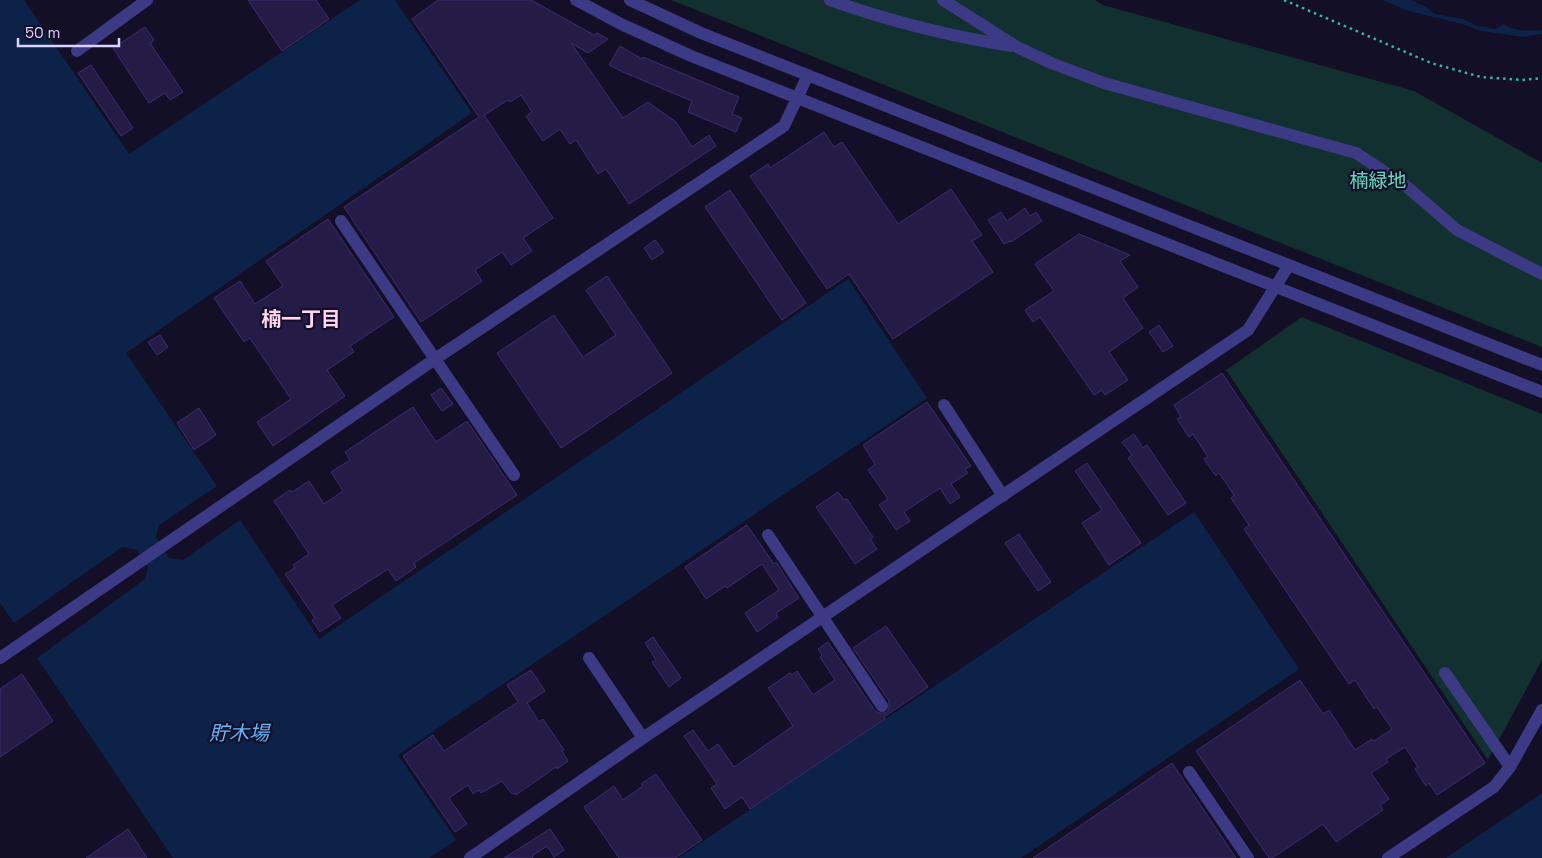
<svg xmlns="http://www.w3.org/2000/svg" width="1542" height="858" viewBox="0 0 1542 858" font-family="'Space Grotesk','Noto Sans JP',sans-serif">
<rect width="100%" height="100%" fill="#130f26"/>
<path fill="#12302f" d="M671,0H1095L1103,5L1414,91L1542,163V347Z
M1302,317L1542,414V660L1488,760L1226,370Z"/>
<path fill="#0c2248" d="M0,0H24L129,154L360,0H395L472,113L126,353L217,486L159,525L156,537L169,558L183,560L240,520L319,639L848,279L927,398L398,755L456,840L429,858H173L37,658L145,579L148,567L137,550L122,547L14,623L0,603Z
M1382,0H1411L1426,7L1435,14L1463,19L1475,25L1495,29L1504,24C1516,32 1528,31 1542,30V34L1523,37L1481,31L1462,24L1409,11Z
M1194,512L1299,669L1021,858H678Z
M1542,793V858H1446Z"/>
<path fill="#241b47" stroke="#3b2d73" d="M248,0H316L329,19L282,51Z
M438,0H531L594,35L597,33L608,39L588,53L571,43L623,118L648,102L676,122L692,147L709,135L716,146L629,204L606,169L598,174L576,140L570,144L560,129L543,141L526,116L532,112L521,95L510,102L508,100L484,115L553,218L523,238L532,251L511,265L502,252L475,270L482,281L421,322L344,207L479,117L412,19Z
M145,27L154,40L150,43L183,92L170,100L165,93L149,103L113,48Z
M620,46L642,59L643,57L739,97L732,114L742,118L736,132L688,112L692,101L623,72L609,65Z
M91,65L133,128L121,136L78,73Z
M824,132L834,147L842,142L898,224L951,189L982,235L972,241L993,272L893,339L849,274L827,289L750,176L768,164L770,168Z
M730,190L806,303L782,320L705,207Z
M1025,208L1030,216L1036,212L1042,221L1011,242L1010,241L1004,244L988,220L1001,212L1007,221Z
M328,219L394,317L350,346L354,352L327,370L345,396L273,446L257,422L291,399L250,338L244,342L214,298L240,281L255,304L283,286L266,261Z
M1079,234L1130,255L1120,261L1138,287L1123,298L1143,328L1109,352L1128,380L1105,395L1102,390L1094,395L1040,317L1033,322L1025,310L1054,291L1035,264Z
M655,240L664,252L652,260L644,248Z
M607,276L672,373L561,448L497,353L554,315L583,357L616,335L586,290Z
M1159,325L1173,346L1163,352L1149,332Z
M160,335L168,347L157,355L148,342Z
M1222,373L1485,763L1437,795L1429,783L1426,786L1415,769L1418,767L1405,747L1386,759L1388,762L1371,773L1389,799L1380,805L1383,810L1336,842L1323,824L1272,858H1269L1196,751L1300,680L1323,714L1329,710L1355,750L1372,739L1374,741L1392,729L1377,707L1374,709L1355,680L1349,684L1244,529L1249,525L1231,498L1234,495L1219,473L1216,476L1204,459L1208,457L1193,434L1189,437L1177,419L1181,417L1174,405Z
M441,388L453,404L442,411L431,395Z
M927,402L971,466L965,469L968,473L951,484L960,497L950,504L940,488L904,512L910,521L896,530L879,505L888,499L868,470L875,464L863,445Z
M413,407L436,442L467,421L517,495L414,563L416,567L396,581L388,569L332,605L341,618L320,632L312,620L315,618L285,574L295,568L293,565L309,554L274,501L290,490L292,492L309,481L324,504L343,491L331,472L350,460L345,452Z
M199,408L216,435L194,450L177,423Z
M1134,434L1143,448L1147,445L1186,503L1168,515L1128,458L1132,455L1122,442Z
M1087,463L1141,543L1109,565L1082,523L1102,510L1075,471Z
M838,492L844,500L847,499L864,524L873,537L870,539L877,549L855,564L816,507Z
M747,525L774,564L776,562L799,598L776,613L778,617L757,632L745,613L779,590L762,564L727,588L725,586L706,599L685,567Z
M1019,534L1051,582L1038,591L1005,543Z
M886,626L928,687L884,717L885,719L750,809L742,797L725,809L711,788L717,784L684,736L693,730L708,751L718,744L734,767L793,726L768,688L790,673L792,675L797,671L813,695L835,680L820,657L822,655L818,649L828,642L875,711L879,713H886L889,709V701L853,648Z
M653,637L681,678L669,687L652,662L656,660L645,643Z
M531,670L545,691L527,703L539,722L543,719L564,750L562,751L568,761L557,769L556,767L516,795L514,793L512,794L502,781L481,793L479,790L473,794L468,785L449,798L467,824L455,832L403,756L433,735L444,751L518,702L507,685Z
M22,674L53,721L0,757V689Z
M1172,763L1236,858H1033L1115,802Z
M656,774L702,840L675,858H619L584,807L614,786L623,800L643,786L641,784Z
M128,829L147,858H86Z
M550,829L564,850L554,857L547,846L532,856L533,858H504Z"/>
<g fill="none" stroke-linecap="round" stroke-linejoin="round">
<path stroke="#2fb8b0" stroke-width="2.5" stroke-dasharray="2.5 4" stroke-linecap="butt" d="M1284,0L1431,63L1481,77L1522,80L1542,78"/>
<path stroke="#3d3a85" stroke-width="12" d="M576,0L621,24L691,56L1542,392
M630,0L701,33L1542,365
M830,0C889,21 950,36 1011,46
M943,0L1017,47L1051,63L1104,83L1356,153L1406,186L1457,230L1542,274
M77,51L147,0
M341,221L514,475
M944,405L1003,496
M768,535L882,706
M0,658L435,359L784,126L808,75
M589,658L643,738
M1445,673L1510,767
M1189,772L1248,858
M470,858L643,738L1248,330L1289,265
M1388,858L1494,787L1510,767L1542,710"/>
</g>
<g text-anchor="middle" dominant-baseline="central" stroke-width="4.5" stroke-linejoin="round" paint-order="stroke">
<g font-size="19" fill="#5fe0c0" stroke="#130f26">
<text x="1378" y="180">楠緑地</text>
</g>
<g font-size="20" font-weight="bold" fill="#ffd6f0" stroke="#130f26">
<text x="301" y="319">楠一丁目</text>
</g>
<g font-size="20" font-style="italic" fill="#62b6ff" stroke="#130f26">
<text x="239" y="733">貯木場</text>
</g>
</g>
<path d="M18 38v8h101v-8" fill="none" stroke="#d9d4ff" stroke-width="2.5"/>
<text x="25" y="38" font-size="15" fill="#d9d4ff" stroke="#130f26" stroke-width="4" paint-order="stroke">50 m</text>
</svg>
